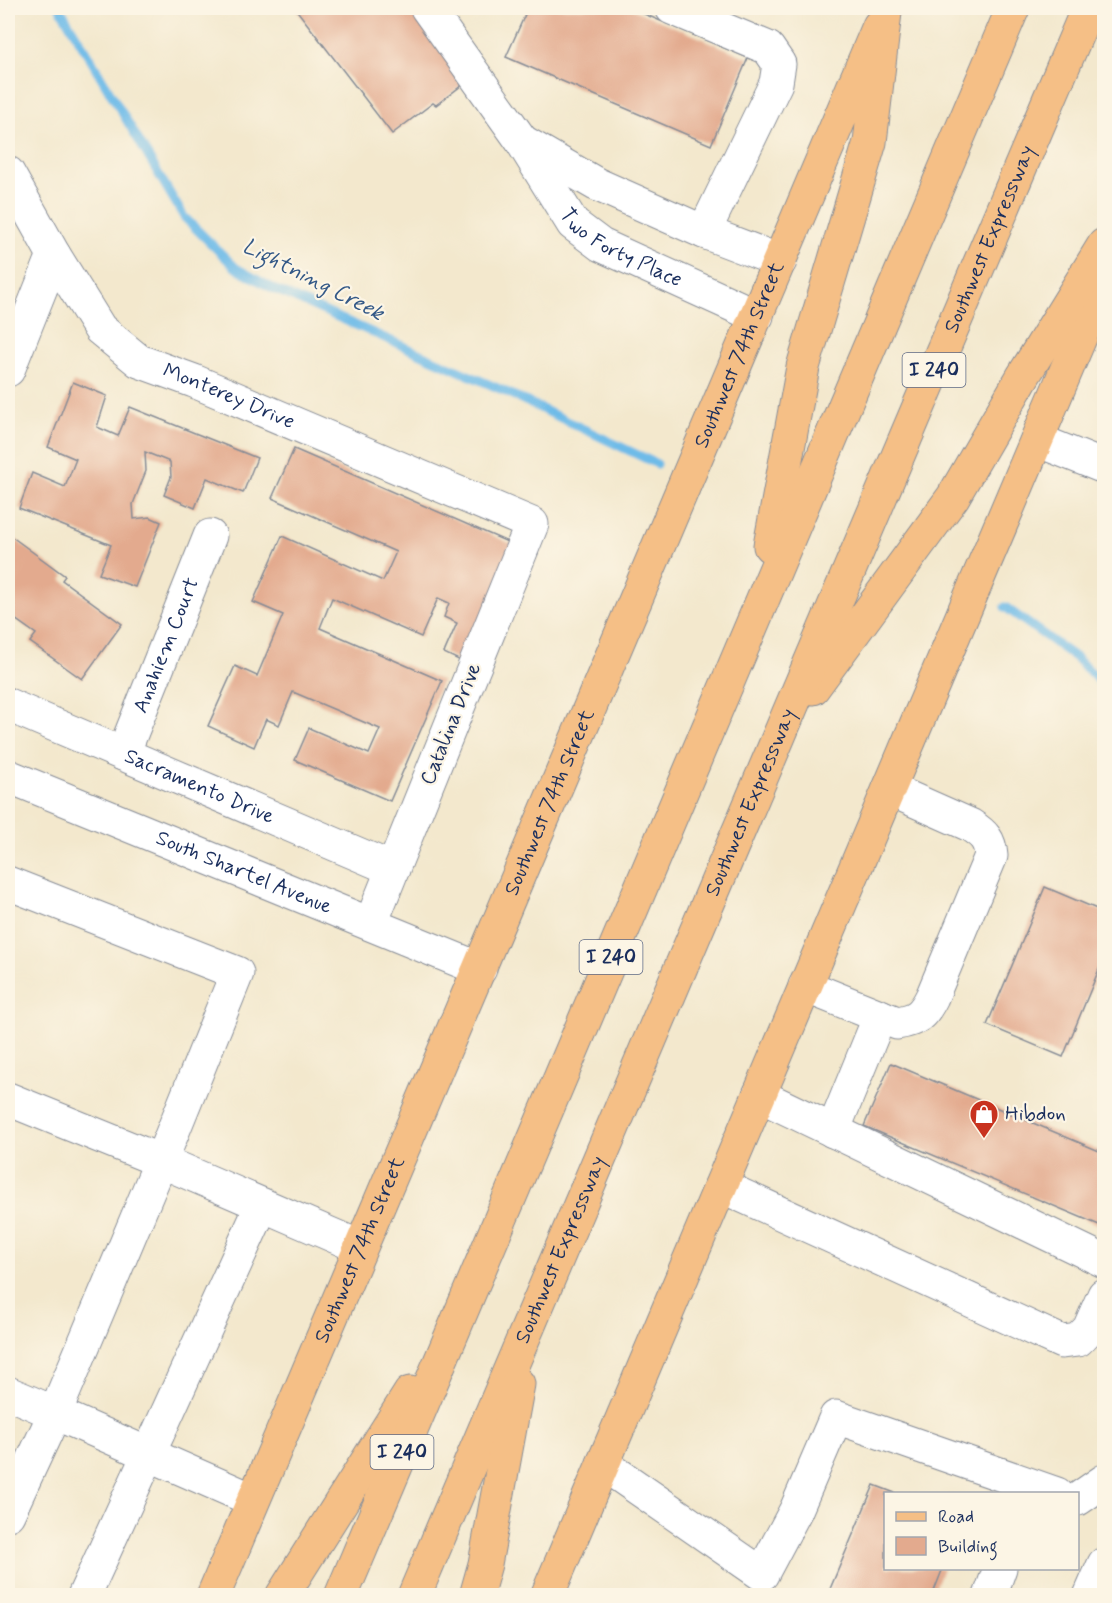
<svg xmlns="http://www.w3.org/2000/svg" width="1112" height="1603" viewBox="0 0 1112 1603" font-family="Mynerve,sans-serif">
<rect width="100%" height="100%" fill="#fcf5e5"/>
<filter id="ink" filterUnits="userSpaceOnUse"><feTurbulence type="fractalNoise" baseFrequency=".0167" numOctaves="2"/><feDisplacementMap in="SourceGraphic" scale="12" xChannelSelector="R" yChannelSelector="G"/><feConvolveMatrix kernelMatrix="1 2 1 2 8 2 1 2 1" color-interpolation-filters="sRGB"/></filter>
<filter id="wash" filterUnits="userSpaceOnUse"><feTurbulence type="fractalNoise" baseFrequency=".008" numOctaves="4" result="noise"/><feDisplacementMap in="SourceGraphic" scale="24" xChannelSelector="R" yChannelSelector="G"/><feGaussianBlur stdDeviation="1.35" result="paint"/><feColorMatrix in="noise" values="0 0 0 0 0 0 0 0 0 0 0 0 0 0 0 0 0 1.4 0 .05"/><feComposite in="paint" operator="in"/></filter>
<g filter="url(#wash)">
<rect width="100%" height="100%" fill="#f3e8cd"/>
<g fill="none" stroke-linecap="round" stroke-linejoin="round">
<path stroke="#6ebbe8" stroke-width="9" d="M60,8L184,217L236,268L274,289L500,389L657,464
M1005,607L1076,658L1104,686"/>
</g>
<g id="blocks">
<path fill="#e3aa8e" d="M295,8H409L466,82L436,105L433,103L392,134Z
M528,8H630L748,58L711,145L506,57Z
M73,382L107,396L97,427L118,436L130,407L257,458L243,493L207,478L195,508L164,495L171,477L170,462L145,452L146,471L133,504L134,519L150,517L161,522L135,587L99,574L111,545L19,508L32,473L65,487L76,459L48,447Z
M294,449L519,547L467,664L444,653L457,623L444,617L449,603L438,598L421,637L332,598L320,628L442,681L390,801L295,760L309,728L369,754L380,729L293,692L279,725L266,719L254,747L208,726L235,666L257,676L283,615L253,602L282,536L383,581L396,552L272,498Z
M8,534L65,576L62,580L122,624L82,679L30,642L36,634L8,614Z
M1045,887L1104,912V957L1063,1057L987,1025Z
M891,1063L1104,1153V1227L864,1126Z
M874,1485L895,1493L886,1494V1568H943L932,1596H827Z"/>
</g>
</g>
<g filter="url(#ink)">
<use href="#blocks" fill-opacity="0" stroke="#878c96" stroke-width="1.5"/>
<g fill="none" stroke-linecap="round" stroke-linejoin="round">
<g stroke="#878c96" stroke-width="35">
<g id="minor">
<path id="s1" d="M427,8L521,140L573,224L601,245L757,316"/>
<path d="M672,8L768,48L779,64L776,83L704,232"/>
<path d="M525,143L596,184L704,232L780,261"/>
<path id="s2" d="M8,173L54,255L100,329L139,361L194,381L532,524L371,923"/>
<path d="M8,370L54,255"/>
<path d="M1037,440L1104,467"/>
<path id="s3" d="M8,705L393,869"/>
<path id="s4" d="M123,754L210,536"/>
<path id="s5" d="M8,776L480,969"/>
<path d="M8,883L237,973L161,1161L360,1247"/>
<path d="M805,986L897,1023C917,1020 923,1015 932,997L991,856C990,840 984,834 970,825L889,789"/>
<path d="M759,1095L1104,1261"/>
<path d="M8,1099L161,1161L55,1413L8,1393"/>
<path d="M833,1131L880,1016"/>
<path d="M721,1186L1062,1342L1078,1340L1089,1329L1104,1295"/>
<path d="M603,1464L762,1574L796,1510L836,1417L1057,1494"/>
<path d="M1078,1499L1104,1481"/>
<path d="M8,1514L55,1413L253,1500"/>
<path d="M84,1596L262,1205"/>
<path d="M990,1596L1000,1568"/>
<path d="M1090,1596L1104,1564"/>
</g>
</g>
<g stroke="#878c96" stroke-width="35">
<g id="major">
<path id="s6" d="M213,1596L879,26"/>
<path d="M547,1596L1104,281"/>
</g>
</g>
<g stroke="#878c96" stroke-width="35">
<g id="highway">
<path d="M770,546L803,367L870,142L885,12"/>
<path d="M813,688L953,497L1022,378L1104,245"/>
<path d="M282,1596L410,1393"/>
<path d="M341,1596L1013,8"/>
<path id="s7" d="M414,1596L1088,8"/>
<path d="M476,1596L485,1564L518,1384"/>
</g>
</g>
<use href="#minor" stroke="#fff" stroke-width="33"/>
<use href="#major" stroke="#f5bf86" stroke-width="33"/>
<use href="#highway" stroke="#f5bf86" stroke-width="33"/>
</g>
</g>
<defs>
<g id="shop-pin" transform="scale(1.5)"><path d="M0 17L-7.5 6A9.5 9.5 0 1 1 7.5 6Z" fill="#c8321e" stroke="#fcf5e5"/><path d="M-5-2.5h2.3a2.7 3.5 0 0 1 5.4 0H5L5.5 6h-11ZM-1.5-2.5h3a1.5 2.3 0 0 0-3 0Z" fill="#fff"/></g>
</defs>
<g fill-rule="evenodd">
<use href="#shop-pin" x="984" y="1114"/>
</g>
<g text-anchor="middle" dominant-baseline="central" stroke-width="4.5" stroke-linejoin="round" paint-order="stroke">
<g fill="#fcf5e5" stroke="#5e6a86" stroke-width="1.5">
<rect x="902.5" y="353" width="63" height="34" rx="4.5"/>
<rect x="579.5" y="940" width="63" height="34" rx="4.5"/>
<rect x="370.5" y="1435" width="63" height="34" rx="4.5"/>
</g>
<g font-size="20" font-weight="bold" fill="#1b2f5e">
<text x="934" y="370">I 240</text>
<text x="611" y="957">I 240</text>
<text x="402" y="1452">I 240</text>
</g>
<g font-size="21" fill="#1b2f5e" stroke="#fcf5e5">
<text stroke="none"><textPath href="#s7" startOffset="1474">Southwest Expressway</textPath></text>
<text stroke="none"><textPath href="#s1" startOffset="314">Two Forty Place</textPath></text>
<text stroke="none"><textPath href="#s6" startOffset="1348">Southwest 74th Street</textPath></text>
<text stroke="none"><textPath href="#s2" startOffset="328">Monterey Drive</textPath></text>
<text stroke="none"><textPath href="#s4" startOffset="117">Anahiem Court</textPath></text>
<text transform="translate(451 724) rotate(-68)">Catalina Drive</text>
<text stroke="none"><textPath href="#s3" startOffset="208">Sacramento Drive</textPath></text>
<text stroke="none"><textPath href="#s6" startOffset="862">Southwest 74th Street</textPath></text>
<text stroke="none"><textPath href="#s7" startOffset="862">Southwest Expressway</textPath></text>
<text stroke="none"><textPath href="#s5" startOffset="255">South Shartel Avenue</textPath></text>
<text stroke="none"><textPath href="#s6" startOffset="376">Southwest 74th Street</textPath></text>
<text stroke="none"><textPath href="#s7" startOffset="376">Southwest Expressway</textPath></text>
</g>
<g font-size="21" fill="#1b2f5e" stroke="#fcf5e5" text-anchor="start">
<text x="1005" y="1114">Hibdon</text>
</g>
<g font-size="22" font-style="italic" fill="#345987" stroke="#fcf5e5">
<text transform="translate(313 280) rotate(27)">Lightning Creek</text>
</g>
</g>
<rect width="1112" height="1603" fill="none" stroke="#fcf5e5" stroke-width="30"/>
<rect x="884" y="1492" width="195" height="78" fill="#fcf5e5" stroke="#a2a6af" stroke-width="1.5"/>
<rect x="896" y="1512" width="30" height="9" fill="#f5bf86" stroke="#a2a6af" stroke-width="1.5"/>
<text x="938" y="1522" font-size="18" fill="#1b2f5e">Road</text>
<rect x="896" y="1537" width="30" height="18" fill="#e3aa8e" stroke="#a2a6af" stroke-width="1.5"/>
<text x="938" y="1552" font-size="18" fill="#1b2f5e">Building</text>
</svg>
